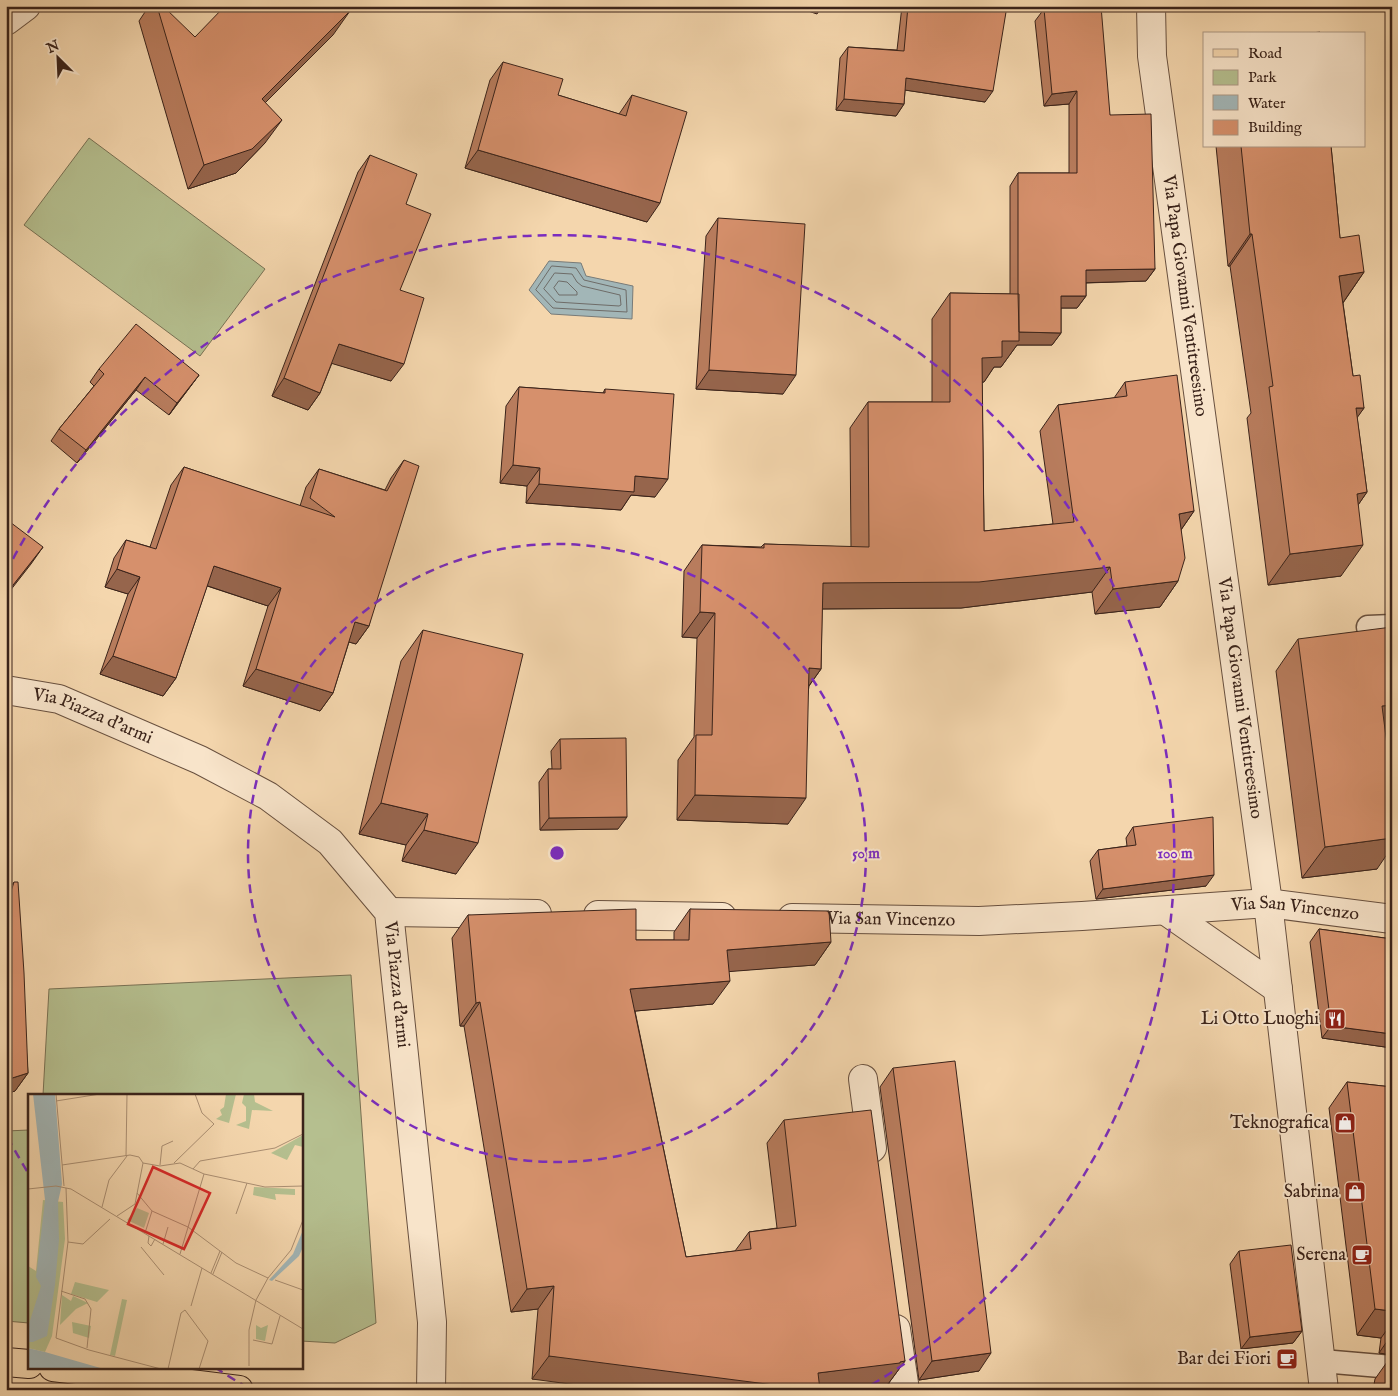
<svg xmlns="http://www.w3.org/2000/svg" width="1398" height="1396" viewBox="0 0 1398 1396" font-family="'IM FELL English',serif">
<rect width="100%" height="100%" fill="#f4d6ad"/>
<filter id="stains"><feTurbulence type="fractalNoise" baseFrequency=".004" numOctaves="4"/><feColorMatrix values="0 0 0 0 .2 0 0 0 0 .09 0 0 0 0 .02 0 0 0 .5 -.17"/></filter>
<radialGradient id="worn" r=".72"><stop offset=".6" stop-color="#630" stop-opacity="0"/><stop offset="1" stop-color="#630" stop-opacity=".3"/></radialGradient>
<path fill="#b5bf8f" stroke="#787154" d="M89,138L265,269L200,356L24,225Z
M351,975L376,1323L335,1343L301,1341V1095H43L49,989Z
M29,1130V1323L6,1321V1131Z"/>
<path fill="#a2b6b7" stroke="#787b78" d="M549,261L581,263L586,276L633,286L632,319L551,314L529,290Z"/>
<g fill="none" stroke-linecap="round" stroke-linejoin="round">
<path stroke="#6e6c68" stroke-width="1" d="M552,266L576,268L584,280L626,290L627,312L553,308L536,290Z
M555,273L572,274L577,282L582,286L620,295L621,305L619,306L556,302L544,289Z
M559,281L567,282L577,292V295H559L554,288Z"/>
<g stroke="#68503f" stroke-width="25">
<path id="lane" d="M1368,627L1392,626
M1322,1361L1392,1367"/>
</g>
<g stroke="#68503f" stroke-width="30">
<g id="street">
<path id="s1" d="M1151,6L1152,56L1268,903L1324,1390"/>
<path d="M6,21L26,6"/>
<path id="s2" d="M6,690L59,699L200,760L268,796L330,842L389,912L432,1322L431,1390"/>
<path d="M1166,911L1278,989"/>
<path d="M389,912L537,914"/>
<path d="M598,915L722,917"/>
<path id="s3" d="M792,918L979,921L1082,916L1268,903L1392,919"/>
<path d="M863,1079L872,1148"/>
<path d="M896,1329L905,1390"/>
</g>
</g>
<g stroke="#3a231a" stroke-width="30">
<path id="primary" d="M6,1362L29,1364
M53,1367L239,1390"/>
</g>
<use href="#lane" stroke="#f8e4ca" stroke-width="22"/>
<use href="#street" stroke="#f8e4ca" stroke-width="28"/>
<use href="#primary" stroke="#f4d6ad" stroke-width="28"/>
</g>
<path fill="#b87c5d" stroke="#3a231a" d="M149,6H157L195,37L333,35L265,103V143L236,173L188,189L139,21Z
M902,6H1007L985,102L905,90L904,104L896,116L836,110L840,58L848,47L897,50Z
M1044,9L1110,115L1155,269L1146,281L1086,283V296L1077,308H1061V333L1052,345H1017L1001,367H994L984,382H982L984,531L1053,524L1040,431L1058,405L1114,398L1125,382L1194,511L1181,530L1178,581L1160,607L1095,614L1092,592L961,608L822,609L821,669L809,686L788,824L677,820L678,760L694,737L697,638L682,637L684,571L702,545L761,547L764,544L851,547L850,428L868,402H932V319L950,293L1010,294V186L1018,173H1069V104L1044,106L1035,21Z
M503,62L558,95L619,114L632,95L647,222L465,168L490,80Z
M1216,146H1331L1340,238L1364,272L1343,303L1353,376L1364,408L1357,417L1367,492L1358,505L1341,576L1268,585L1247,418L1251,413L1230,266H1228Z
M370,155L406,204L400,290L391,381L332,363L320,393L308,410L272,396L358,172Z
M718,218L783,394L696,389L706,236Z
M99,369L199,375L169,415L136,390L77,463L51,441L59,429L94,386L90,382Z
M519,387L603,393L605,389L655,497L631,495L621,510L526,503L527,486L500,483L506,406Z
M404,460L369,626L356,644L349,642L333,693L320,711L243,686L268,606L207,586L176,678L163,696L100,674L128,594L105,587L114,558L126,540L150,547L171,485L184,467L300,506L306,487L319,469L385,490L391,478Z
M423,630L456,874L402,861L406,845L359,834L401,661Z
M1298,639L1392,734L1385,735L1377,869L1302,878L1276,671Z
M560,739L618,829L540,830L539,782L548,769H552L551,751Z
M1133,827L1206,886L1096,899L1090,861L1098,850L1127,846L1126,838Z
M14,882L28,1073L15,1091L6,1094V893Z
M690,909L831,942L815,965L729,971L713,1004L635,1011L686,1257L735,1251L749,1232L777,1228L767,1143L784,1120L905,1361L888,1384L885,1385L884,1386L532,1379L538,1309L511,1312L464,1026H460L452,938L468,915L636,940H674V932Z
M1319,929L1392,939V1048L1322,1038L1310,942Z
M893,1068L979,1371L919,1380L880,1087Z
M1347,1082L1392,1087V1355L1379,1353L1381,1338L1357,1335L1329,1108Z
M1239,1251L1302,1331L1293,1343L1241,1349L1230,1264Z
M1392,1355V1390H1373L1375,1379Z"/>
<path fill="#96654c" stroke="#3a231a" d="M793,6H822L817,14Z
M350,11L333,35L245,123L262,99Z
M906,78L993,91L985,102L898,89Z
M1077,91L1069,104L1044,106L1052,94Z
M844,99L904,104L896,116L836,110Z
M282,120L265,143L236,173L188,189L204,165Z
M478,150L660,203L647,222L465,168Z
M1250,234H1252L1230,266H1228Z
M1155,269L1146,281L1077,283L1086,270Z
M1364,272L1342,304L1339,276Z
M1061,296H1086L1077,308H1052Z
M1018,332L1061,333L1052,345H1017L1001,367H994L984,382L964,384L982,358L1002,341Z
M339,344L404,364L391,381L327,362Z
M709,370L796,375L783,394L696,389Z
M199,375L169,415L177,403Z
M145,377L136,390L77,463L86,450Z
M284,378L320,393L308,410L272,396Z
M1356,408H1364L1342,439Z
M513,465L540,468L527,486L500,483Z
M635,476L668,479L655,497L631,495L621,510L526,503L539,484Z
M1367,492L1345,524L1357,494Z
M1194,511L1176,537L1179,514Z
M1363,545L1341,576L1268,585L1290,554Z
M43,547L31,564L6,596V594Z
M214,566L281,588L268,606L202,584Z
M1110,567L1092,592L961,608L805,609L823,583Z
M117,569L140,577L128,594L105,587Z
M1178,581L1160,607L1095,614L1113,589Z
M700,612L715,613L697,638L682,637Z
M355,622L369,626L356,644L342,640Z
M113,656L176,678L163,696L100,674Z
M809,668L821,669L803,694Z
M256,669L333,693L320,711L243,686Z
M1392,705V734L1360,738L1382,706Z
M695,795L806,798L788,824L677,820Z
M381,803L428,814L406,845L359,834Z
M627,817L618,829L540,830L549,818Z
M424,830L478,843L456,874L402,861Z
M1392,838V847L1377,869L1302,878L1325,847Z
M1214,875L1206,886L1096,899L1103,889Z
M831,942L815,965L711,973L727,950Z
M730,981L713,1004L614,1013L630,989Z
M480,1002L464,1026H460L476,1003Z
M1331,1026L1392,1034V1048L1322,1038Z
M28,1073L15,1091L6,1094V1080Z
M554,1286L538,1309L511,1312L527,1289Z
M1375,1309L1392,1311V1323L1381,1338L1357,1335Z
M1302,1331L1293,1343L1241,1349L1250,1337Z
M1392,1334V1355L1379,1353Z
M991,1353L979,1371L919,1380L932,1361Z
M549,1356L818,1373L905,1361L888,1384L885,1385L884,1386L855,1390H615L532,1379Z"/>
<path fill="#d6906c" stroke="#3a231a" d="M157,6H163L195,37L225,6H345L350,11L262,99L282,120L252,149L204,165Z
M908,6H1007L993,91L906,78L904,104L844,99L848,47L904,51Z
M1069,6H1101L1110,115L1151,114L1155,269L1086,270V296H1061V333L1019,332L1018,294V173H1077V91L1052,94L1044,9Z
M1320,32V34H1304Z
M503,62L563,79L558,95L626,116L632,95L687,112L660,203L478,150Z
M1241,146H1331L1340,238L1359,235L1364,272L1339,276L1353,376L1360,375L1364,408H1356L1367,492L1357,494L1363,545L1290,554L1269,387L1273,386L1252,234H1250Z
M370,155L417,174L406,204L431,214L400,290L424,298L404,364L339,344L320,393L284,378Z
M718,218L805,224L796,375L709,370Z
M950,293L1019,294V341H1002V357L982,358L984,531L1074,522L1058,405L1127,396L1125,382L1177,375L1194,511L1179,514L1185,558L1178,581L1113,589L1110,567L979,582L823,583L821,669L809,668L806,798L695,795L696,735H712L715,613L700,612L702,545L764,548V544L869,547L868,402H950Z
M136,324L199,375L177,403L145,377L86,450L59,429L104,374L99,369Z
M519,387L605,393V389L674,394L668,479L635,476L634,492L539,484L540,468L513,465Z
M404,460L419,466L369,626L355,622L333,693L256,669L281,588L214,566L176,678L113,656L140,577L117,569L126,540L156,549L184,467L335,517L310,498L319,469L387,491Z
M6,519L43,547L6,594Z
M1392,627V705L1382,706L1392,784V838L1325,847L1298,639Z
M423,630L523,654L478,843L424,830L428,814L381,803Z
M626,738L627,817L549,818L548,769H561L560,739Z
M1213,817L1214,875L1103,889L1098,850L1136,845L1133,827Z
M14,882H18L24,973L28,1073L6,1080V908Z
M636,909V940H689L690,909L829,911L831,942L727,950L730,981L630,989L686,1257L751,1249L749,1232L796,1226L784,1120L871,1110L905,1361L900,1362V1363L818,1373L820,1390H813L549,1356L554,1286L527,1289L480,1002L476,1003L468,915Z
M1319,929L1392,939V1034L1331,1026Z
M955,1061L991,1353L932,1361L893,1068Z
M1347,1082L1392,1087V1311L1375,1309Z
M1291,1245L1302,1331L1250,1337L1239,1251Z
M1392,1363V1390H1388Z
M6,1385L36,1390H6Z"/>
<g fill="none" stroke="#7b2cbf" stroke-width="2.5" stroke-dasharray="9 6">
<circle cx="557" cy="853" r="309"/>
<path d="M248 1388A618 618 0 0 1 216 1368M27 1171A618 618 0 0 1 6 1134M6 572A618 618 0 1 1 866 1388"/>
</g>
<defs>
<g id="restaurant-square" transform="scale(1.125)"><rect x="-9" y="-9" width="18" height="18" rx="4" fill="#8f2418" stroke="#f8e4ca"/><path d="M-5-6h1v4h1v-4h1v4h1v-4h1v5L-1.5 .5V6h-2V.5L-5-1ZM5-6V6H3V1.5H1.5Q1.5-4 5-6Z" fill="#fff"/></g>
<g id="shop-square" transform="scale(1.125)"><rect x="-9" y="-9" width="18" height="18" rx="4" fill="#8f2418" stroke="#f8e4ca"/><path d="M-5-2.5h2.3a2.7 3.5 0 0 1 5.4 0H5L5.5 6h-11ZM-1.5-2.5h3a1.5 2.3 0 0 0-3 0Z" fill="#fff"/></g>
<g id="cafe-square" transform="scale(1.125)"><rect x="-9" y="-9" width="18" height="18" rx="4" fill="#8f2418" stroke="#f8e4ca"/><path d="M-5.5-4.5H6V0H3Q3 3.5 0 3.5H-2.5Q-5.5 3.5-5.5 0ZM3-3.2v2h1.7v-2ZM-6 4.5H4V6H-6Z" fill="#fff"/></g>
</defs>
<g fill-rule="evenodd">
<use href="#restaurant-square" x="1335" y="1019"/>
<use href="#shop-square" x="1345" y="1123"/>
<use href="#shop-square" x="1355" y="1192"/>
<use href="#cafe-square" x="1362" y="1255"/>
<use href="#cafe-square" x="1287" y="1359"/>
</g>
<g text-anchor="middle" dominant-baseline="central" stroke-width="4" stroke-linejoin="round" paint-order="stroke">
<g font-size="18" fill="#3a231a" stroke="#f8e4ca">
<text stroke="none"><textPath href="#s1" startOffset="292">Via Papa Giovanni Ventitreesimo</textPath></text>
<text stroke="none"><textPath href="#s1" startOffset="698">Via Papa Giovanni Ventitreesimo</textPath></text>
<text stroke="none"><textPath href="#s2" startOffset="91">Via Piazza d'armi</textPath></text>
<text stroke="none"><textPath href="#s3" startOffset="504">Via San Vincenzo</textPath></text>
<text stroke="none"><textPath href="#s3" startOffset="99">Via San Vincenzo</textPath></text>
<text stroke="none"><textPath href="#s2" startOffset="526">Via Piazza d'armi</textPath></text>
</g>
<g font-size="18" fill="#3a231a" stroke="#f8e4ca" text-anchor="end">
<text x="1319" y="1019">Li Otto Luoghi</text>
<text x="1329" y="1123">Teknografica</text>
<text x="1339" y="1192">Sabrina</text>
<text x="1346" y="1255">Serena</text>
<text x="1271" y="1359">Bar dei Fiori</text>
</g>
</g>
<g transform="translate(28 1094)">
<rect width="275" height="275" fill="#f4d6ad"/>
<path d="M198,0H208L201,29L188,25L194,21L192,16L196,13ZM216,0H226L227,8L245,17L224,16L221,35L208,31L218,27V13L214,9ZM275,41V53L267,51L259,66L243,59ZM226,93L267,95V101L247,100L248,106L225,101ZM15,106L35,108L37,145L24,242L17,258L0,254V172L8,177ZM109,114L121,119L116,134L99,126ZM47,188L81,196L69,208L43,200ZM34,201L43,207L45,202L60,209L48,215L32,231ZM94,205L99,206L87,262L82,261ZM44,228L63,232L61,244L45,239ZM228,231L233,234L240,231L237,247L228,245Z" fill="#b5bf8f"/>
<path d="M5,0H27L34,90L30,108L31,146L27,191L19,242L5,248H0V233L13,192L8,183L17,106ZM275,136V153L271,162L244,187L241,186L265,160ZM0,254L17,258L76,275H0Z" fill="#a2b6b7"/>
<path fill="none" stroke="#aa8e72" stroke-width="1" d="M28,0L36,92M28,7L72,0M98,62L99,0M146,69L186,30L174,19L167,0M34,71L102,61L111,63L115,69L132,72L152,69L176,80L237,93L275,92M132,71L134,52L145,47M165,75L172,67L247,54L275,40M38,94L40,148L28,244L61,256L133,275M0,95L28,92L43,95L275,235M109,99L124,117L117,139M74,113L81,86L99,62M124,117L160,133L208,169L240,184M208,120L219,89M89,122L107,110L115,69M121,142L120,149L123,152L127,145M40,148L55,150L82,125M135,150L140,133M113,153L136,181M152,160L176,80M183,179L192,157M185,180L194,158M247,186L275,196M33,197L57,205L63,215L59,254M228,206L240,184L263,156L275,126M163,212L174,174M225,246L244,250L252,222M221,272V236L228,206M140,275L153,219L157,216L180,247L171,275"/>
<path fill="#d62828" fill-opacity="0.15" stroke="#d62828" stroke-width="2.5" d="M125,73L182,99L156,155L100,130Z"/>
<rect width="275" height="275" fill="none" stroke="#3a231a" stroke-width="2.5"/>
</g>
<circle cx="557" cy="853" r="8" fill="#7b2cbf" stroke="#f8e4ca" stroke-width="2.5"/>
<g font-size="15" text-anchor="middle" font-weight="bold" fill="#7b2cbf" stroke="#f8e4ca" stroke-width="4" stroke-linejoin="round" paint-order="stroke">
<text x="866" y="858">50 m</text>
<text x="1175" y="858">100 m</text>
</g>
<rect width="1398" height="1396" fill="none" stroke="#f4d6ad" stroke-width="25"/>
<rect x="8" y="8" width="1383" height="1381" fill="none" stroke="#3a231a" stroke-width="2.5"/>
<rect x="12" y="12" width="1373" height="1371" fill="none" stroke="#3a231a"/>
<rect x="1203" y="32" width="162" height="115" fill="#f8e4ca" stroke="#ac9784"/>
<rect x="1213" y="49" width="25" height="8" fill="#f4d6ad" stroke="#ac9784"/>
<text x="1248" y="58" font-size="15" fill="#3a231a">Road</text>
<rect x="1213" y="70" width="25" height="15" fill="#b5bf8f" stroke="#ac9784"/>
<text x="1248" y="82" font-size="15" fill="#3a231a">Park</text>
<rect x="1213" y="95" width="25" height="15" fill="#a2b6b7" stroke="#ac9784"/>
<text x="1248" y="108" font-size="15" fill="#3a231a">Water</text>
<rect x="1213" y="120" width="25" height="15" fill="#d6906c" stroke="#ac9784"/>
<text x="1248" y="132" font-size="15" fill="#3a231a">Building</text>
<g transform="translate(58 58) rotate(336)" stroke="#f8e4ca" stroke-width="4" paint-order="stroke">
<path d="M0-4L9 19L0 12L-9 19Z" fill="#3a231a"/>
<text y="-8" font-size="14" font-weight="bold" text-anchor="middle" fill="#3a231a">N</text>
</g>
<rect width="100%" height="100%" filter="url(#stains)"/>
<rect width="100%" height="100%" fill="url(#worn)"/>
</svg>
